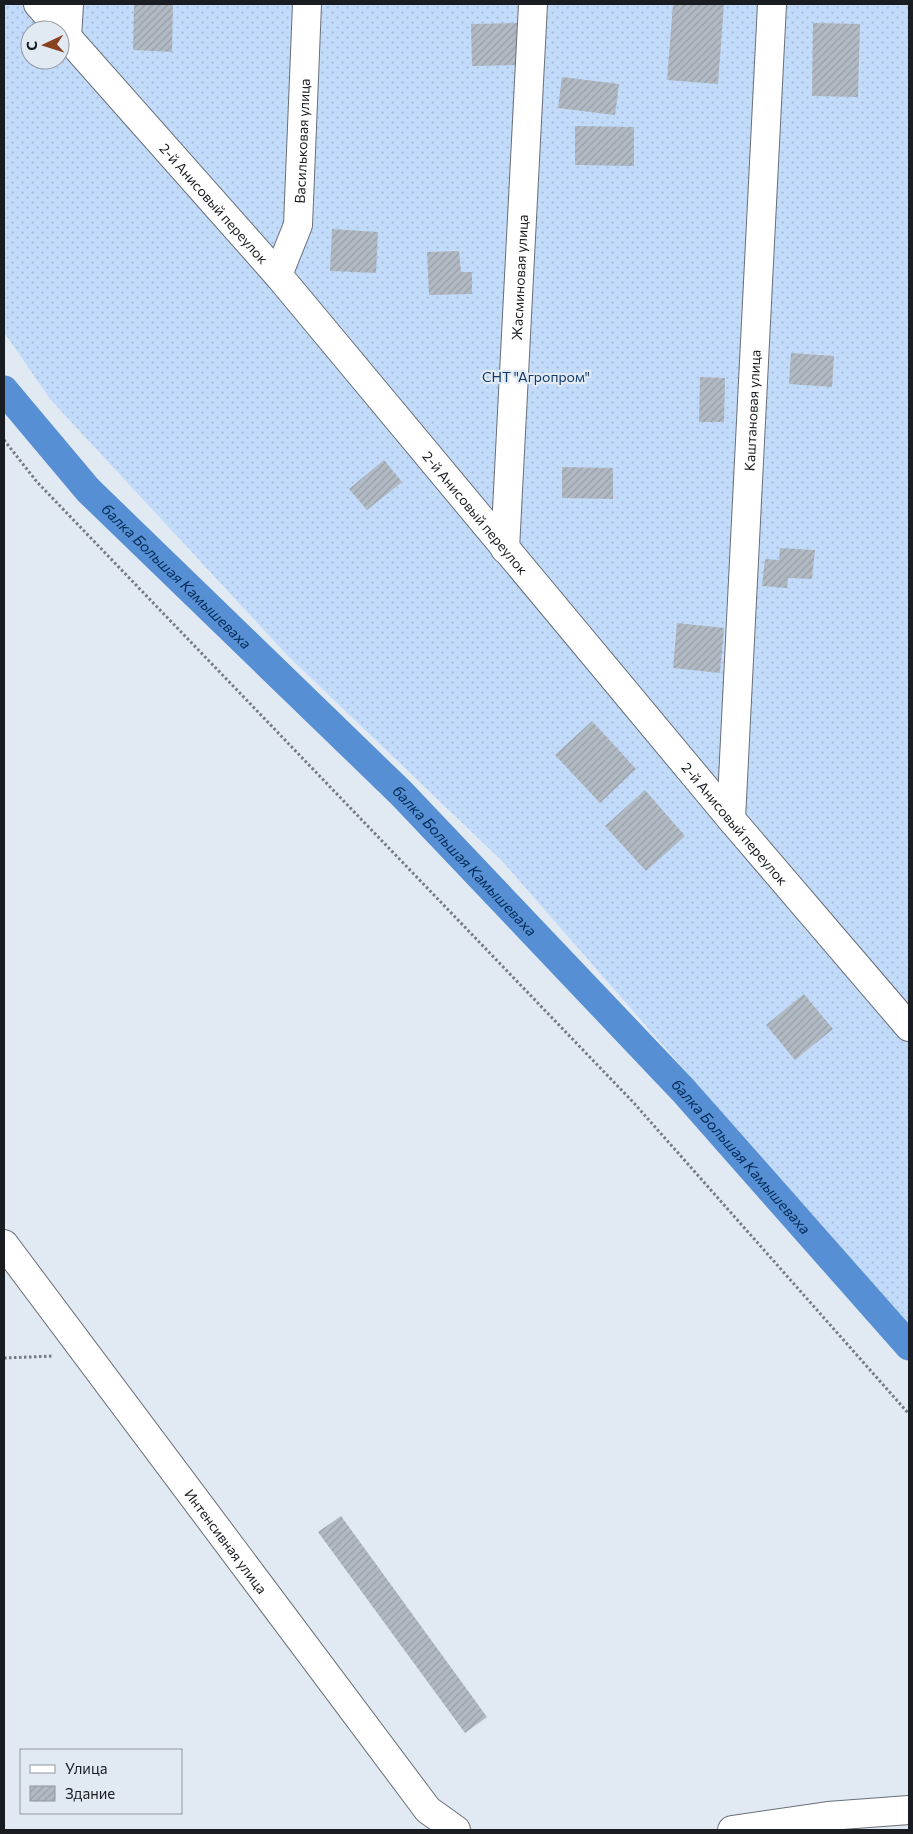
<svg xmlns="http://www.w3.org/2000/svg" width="913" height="1834" viewBox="0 0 913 1834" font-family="Commissioner,sans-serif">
<defs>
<pattern id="garden-dots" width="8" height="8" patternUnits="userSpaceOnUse" patternTransform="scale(1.25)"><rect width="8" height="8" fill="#c2dbfa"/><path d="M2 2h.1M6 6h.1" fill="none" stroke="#a6bbd6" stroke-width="1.8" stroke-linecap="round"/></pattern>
<pattern id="building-hatch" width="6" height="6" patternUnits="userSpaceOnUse" patternTransform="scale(1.25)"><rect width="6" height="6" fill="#b1b9c3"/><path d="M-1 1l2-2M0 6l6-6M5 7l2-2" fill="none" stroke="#989ea7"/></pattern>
</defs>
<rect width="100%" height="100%" fill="#e1e9f3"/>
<path fill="url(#garden-dots)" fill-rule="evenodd" d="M4,4H909V1334L833,1240L502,861L287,655L50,399L4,332ZM30,30H60V60H30Z"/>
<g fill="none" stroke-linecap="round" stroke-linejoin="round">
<path stroke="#568fd3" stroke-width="29" id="s1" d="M4,390L88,490L401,793L683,1090L909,1346"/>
</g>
<path fill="url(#building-hatch)" d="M134,4H173L172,52L133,50Z
M673,4H724L718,84L667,80Z
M518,23L519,65L472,66L471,24Z
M813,23L860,24L858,97L812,96Z
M562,77L619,84L615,115L558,108Z
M575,126L634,127V166L575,165Z
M332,229L378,232L376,273L330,271Z
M459,251L461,272H472V294L429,295L427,252Z
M791,353L834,356L832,387L789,384Z
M700,377L725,378L724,422H699Z
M384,460L402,482L367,510L349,489Z
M562,467L613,468V499L562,498Z
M780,548L815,550L812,579L788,578L787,588L762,586L765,559L779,560Z
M677,623L724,628L720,673L673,668Z
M592,721L636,769L600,803L555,755Z
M645,790L685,836L646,871L605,826Z
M804,994L833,1029L795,1060L766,1025Z
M341,1516L487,1717L465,1733L318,1532Z"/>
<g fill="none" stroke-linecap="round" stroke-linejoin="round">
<g stroke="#686f78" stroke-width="30">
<g id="minor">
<path id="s2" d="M38,4L278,275L731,819L909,1027"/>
<path d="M67,38L69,4"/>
<path id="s3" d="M278,275L298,225L307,4"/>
<path id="s4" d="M505,549L533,4"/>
<path id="s5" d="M731,819L772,4"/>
<path id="s6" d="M4,1244L428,1810L456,1830"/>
<path d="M732,1830L828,1816L909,1810"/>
</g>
</g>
<path stroke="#767b82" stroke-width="3" stroke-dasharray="2.5 2.5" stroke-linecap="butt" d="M4,440L37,482L633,1102L909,1414
M4,1358L54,1356"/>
<use href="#minor" stroke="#fff" stroke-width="28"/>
</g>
<g text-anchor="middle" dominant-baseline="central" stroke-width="4.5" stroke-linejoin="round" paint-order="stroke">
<g font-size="14" fill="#191c20" stroke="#e1e9f3">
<text stroke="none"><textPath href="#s3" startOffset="138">Васильковая улица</textPath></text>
<text stroke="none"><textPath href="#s2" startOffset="266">2-й Анисовый переулок</textPath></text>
<text stroke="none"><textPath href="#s4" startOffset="272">Жасминовая улица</textPath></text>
<text stroke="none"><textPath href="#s5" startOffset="409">Каштановая улица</textPath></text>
<text stroke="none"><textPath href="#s2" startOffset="671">2-й Анисовый переулок</textPath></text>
<text stroke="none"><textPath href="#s2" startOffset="1076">2-й Анисовый переулок</textPath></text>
<text stroke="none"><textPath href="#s6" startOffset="371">Интенсивная улица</textPath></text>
</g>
<g font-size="14" fill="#113966" stroke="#e1e9f3">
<text x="536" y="376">СНТ "Агропром"</text>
</g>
<g font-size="15" font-style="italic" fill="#022b57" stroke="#e1e9f3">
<text stroke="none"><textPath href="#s1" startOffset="254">балка Большая Камышеваха</textPath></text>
<text stroke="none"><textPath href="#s1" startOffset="659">балка Большая Камышеваха</textPath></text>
<text stroke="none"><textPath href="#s1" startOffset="1064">балка Большая Камышеваха</textPath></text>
</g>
</g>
<rect width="913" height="1834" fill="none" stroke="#191c20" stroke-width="10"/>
<rect x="20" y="1749" width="162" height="65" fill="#e1e9f3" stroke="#91979f"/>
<rect x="30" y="1765" width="25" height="8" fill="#ffffff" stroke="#91979f"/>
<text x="65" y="1774" font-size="15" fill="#191c20">Улица</text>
<rect x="30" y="1786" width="25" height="15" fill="url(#building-hatch)" stroke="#91979f"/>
<text x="65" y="1799" font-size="15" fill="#191c20">Здание</text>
<g transform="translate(45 45) rotate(266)"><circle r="24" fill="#e1e9f3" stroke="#91979f"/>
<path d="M0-4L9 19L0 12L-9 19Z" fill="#894220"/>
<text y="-8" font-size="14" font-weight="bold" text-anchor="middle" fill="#191c20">С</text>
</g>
</svg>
